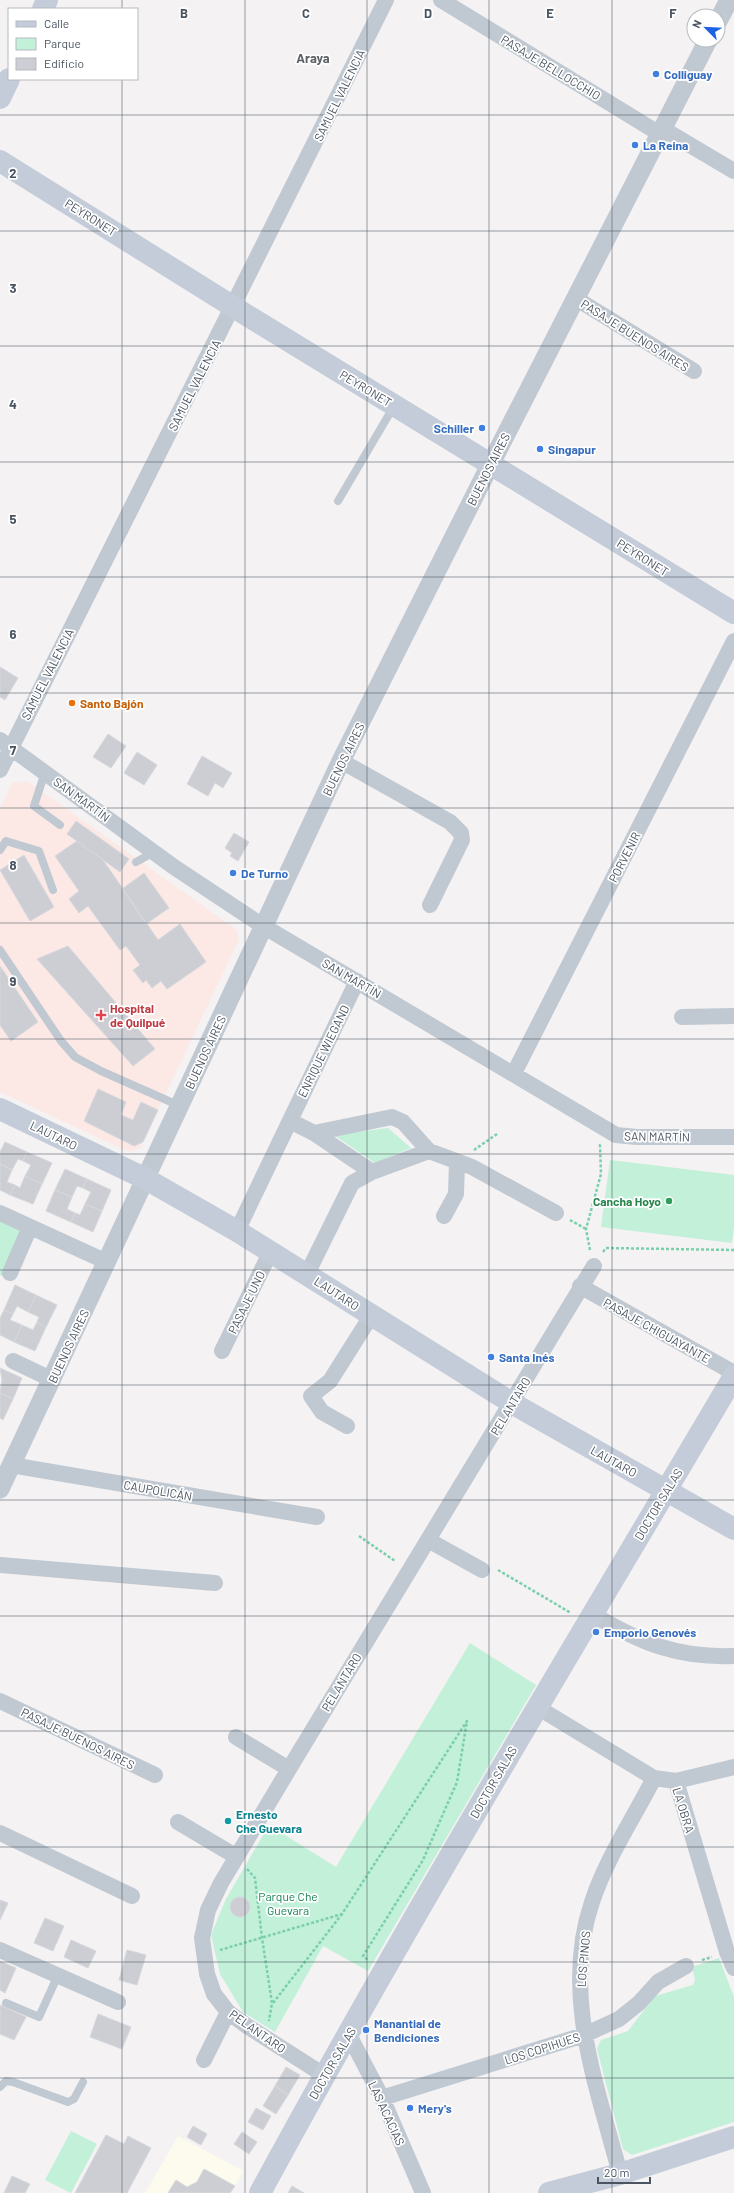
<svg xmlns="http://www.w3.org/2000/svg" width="734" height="2193" viewBox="0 0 734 2193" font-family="Barlow,sans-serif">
<rect width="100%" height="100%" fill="#f4f2f2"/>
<path fill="#fdfaee" d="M178,2136L244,2171L231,2193H145Z"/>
<path fill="#fce9e5" d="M27,781L237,930L239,939L140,1148L129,1152L0,1092V809L12,783Z"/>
<path fill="#c2f0d8" d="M388,1128L411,1148L375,1163L334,1135Z
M610,1160L734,1175V1226L732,1243L601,1227Z
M0,1220L24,1230L4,1277L0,1275Z
M470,1643L536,1685L368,1971L323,1946L275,2032L243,2012L220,1974L211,1935L226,1899L269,1825L336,1867Z
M719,1958L734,1997V2122L632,2155L623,2149L597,2049L601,2040L628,2031L655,1996L693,1985L695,1980L692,1967Z
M71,2131L97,2144L71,2193L45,2180Z"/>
<path fill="#ccced4" stroke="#d6d8dd" d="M0,667L18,678L5,700L0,697Z
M108,734L126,746L111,768L93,757Z
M137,752L157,765L144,785L124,773Z
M202,756L232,773L223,788L215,783L208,796L187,784Z
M76,821L129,859L120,872L67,834Z
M234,833L249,842L238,861L230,856L232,853L225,848Z
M77,841L103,860L158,940L180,924L206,962L167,989L161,981L152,988L146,980L143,983L133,970L140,965L126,946L120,950L88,906L79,913L69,899L79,891L55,856Z
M24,855L54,907L30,921L0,870Z
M144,873L169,908L146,924L122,889Z
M68,946L155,1049L133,1066L37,959Z
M0,966L38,1022L11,1041L0,1025Z
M98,1089L126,1102L121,1115L133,1120L141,1102L158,1110L143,1142L134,1146L84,1121Z
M5,1142L27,1152L23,1161L18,1159L12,1170L0,1164V1152Z
M27,1152L52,1163L42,1184L25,1176L31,1165L23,1161Z
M0,1164L12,1170L7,1182L15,1185L10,1195L0,1190Z
M65,1169L87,1179L83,1188L77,1186L72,1197L55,1190Z
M25,1176L42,1184L33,1204L10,1195L15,1185L20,1188Z
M87,1179L111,1190L102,1211L85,1204L91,1192L83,1188Z
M55,1190L72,1197L67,1209L75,1213L71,1222L46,1211Z
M85,1204L102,1211L93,1232L71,1222L75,1213L80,1215Z
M15,1285L36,1295L28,1312L17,1306L13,1314L4,1310Z
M36,1295L57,1305L46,1327L37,1322L39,1317L28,1312Z
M4,1310L13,1314L10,1320L22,1325L14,1342L0,1335V1318Z
M37,1322L46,1327L35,1351L14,1342L22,1325L33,1330Z
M0,1368L22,1378L13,1399L0,1393L2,1380Z
M0,1393L13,1399L3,1420L0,1418Z
M230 1907a10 10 0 1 1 20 0a10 10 0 1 1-20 0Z
M0,1900L8,1903L0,1920Z
M45,1918L64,1926L53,1951L34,1943Z
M71,1940L96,1951L88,1968L64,1957Z
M127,1950L146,1955L137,1985L119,1980Z
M0,1961L16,1968L5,1993L0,1990Z
M0,2005L26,2017L14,2040L0,2034Z
M98,2014L131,2027L122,2049L90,2037Z
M286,2067L300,2075L288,2095L275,2086Z
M275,2086L288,2095L276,2114L263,2106Z
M256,2108L271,2116L263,2130L248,2122Z
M193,2126L207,2134L201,2145L187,2137Z
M242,2132L257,2142L249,2154L234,2144Z
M106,2135L124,2144L128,2136L151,2148L127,2193H75Z
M204,2169L235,2186L230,2193H168L176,2180L187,2187L197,2182Z
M12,2176L30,2184L25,2193H4Z
M292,2186L304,2193H288Z"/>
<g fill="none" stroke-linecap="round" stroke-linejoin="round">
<path stroke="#7acfac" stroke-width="2.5" stroke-dasharray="3 2" stroke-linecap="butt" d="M474,1150L497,1134
M570,1220L586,1229
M590,1250L586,1229L601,1174L600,1145H601
M603,1252L606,1248L734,1250
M359,1536L395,1561
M498,1570L571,1613
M247,1869L255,1878L262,1938L272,2003L269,2021
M220,1950L342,1914L467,1721L457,1782L423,1860L363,1956L368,1960
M702,1960L712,1957
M273,2003L342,1914"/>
<path stroke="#c0c8d1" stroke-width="8" d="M338,501L394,406
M45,772L34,806L60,825
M0,850L6,841L39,851L53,890
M136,862L154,852
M0,950L61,1041L75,1057L101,1071L180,1106
M6,2003L39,2017L58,1975
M0,2087L6,2081L13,2082L68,2102L74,2099L83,2082"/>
<path stroke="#c0c8d1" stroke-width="16" d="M441,0L660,134
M663,129L734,171
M575,298L694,371
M0,740L174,867L263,926L616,1135L637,1137H734
M341,761L450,822L461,833L462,840L430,905
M0,770L386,0
M682,1017L734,1016
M514,1073L734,641
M290,1121L314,1133L392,1117L403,1122L429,1151
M314,1133L372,1172
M0,1213L107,1262
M444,1216L456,1194L457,1162
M237,1231L357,981
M10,1273L30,1227
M307,1274L352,1183L372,1172L429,1151L472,1167L556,1213
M580,1286L734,1373
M222,1351L270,1253
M13,1361L53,1380
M347,1426L322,1412L311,1396L330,1381L371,1316
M11,1465L317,1517
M428,1540L482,1570
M0,1565L215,1583
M592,1614C641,1643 677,1658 734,1656
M0,1701L155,1775
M537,1707L654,1778L676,1781L727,1952L734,1968
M236,1737L289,1769
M676,1781L734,1767
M178,1822L237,1857
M0,1833L132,1896
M0,1950L118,2002
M349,2035L382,2098L423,2193
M204,2060L228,2012
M324,2075L247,2026L228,2012L214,1994L207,1974L202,1938L208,1910L221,1883L289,1769L594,1266
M382,2098L584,2035L619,2019L639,2003L658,1982L686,1966
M620,2174C597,2086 561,1993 592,1902C606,1859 633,1819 654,1778"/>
<path stroke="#c0c8d1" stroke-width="19" d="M718,21L729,0
M0,1489L341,761L483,479L708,40"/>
<path stroke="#c3ccd8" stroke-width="22" d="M43,9L47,0
M0,98L9,79
M0,161L248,316L734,613
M0,1109L146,1179L237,1231L512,1403L734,1529
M260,2193C410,1916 574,1647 734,1376
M549,2193L620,2174L734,2137"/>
</g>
<path fill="none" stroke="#4a5360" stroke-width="1" stroke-opacity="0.55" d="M122,0V9M245,0V2193M367,0V2193M489,0V2193M612,0V2193M122,79V2193M0,115H734M0,231H734M0,346H734M0,462H734M0,577H734M0,693H734M0,808H734M0,923H734M0,1039H734M0,1154H734M0,1270H734M0,1385H734M0,1500H734M0,1616H734M0,1731H734M0,1847H734M0,1962H734M0,2078H734"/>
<g fill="#3f7fe0" stroke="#fff" stroke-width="1.5">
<circle cx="656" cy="74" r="4"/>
<circle cx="635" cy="145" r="4"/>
<circle cx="482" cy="428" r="4"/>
<circle cx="540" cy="449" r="4"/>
<circle cx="233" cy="873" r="4"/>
<circle cx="491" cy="1357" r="4"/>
<circle cx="596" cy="1632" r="4"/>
<circle cx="366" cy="2030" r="4"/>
<circle cx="410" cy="2108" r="4"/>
</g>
<circle fill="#e8710a" stroke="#fff" stroke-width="1.5" cx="72" cy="703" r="4"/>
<path fill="#e0444e" stroke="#fff" stroke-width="1.5" d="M99 1009h4v4h4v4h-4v4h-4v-4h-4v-4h4z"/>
<circle fill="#2e9e5b" stroke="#fff" stroke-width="1.5" cx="669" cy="1201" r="4"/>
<circle fill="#0f9aa8" stroke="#fff" stroke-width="1.5" cx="228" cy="1821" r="4"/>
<g text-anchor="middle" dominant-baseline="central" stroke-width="3.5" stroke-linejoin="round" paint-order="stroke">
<g font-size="12" fill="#4a5360" stroke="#fff">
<text transform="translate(551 67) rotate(31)">PASAJE BELLOCCHIO</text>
<text transform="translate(339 95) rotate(-64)">SAMUEL VALENCIA</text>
<text transform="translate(91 217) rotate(32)">PEYRONET</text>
<text transform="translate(635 335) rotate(32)">PASAJE BUENOS AIRES</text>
<text transform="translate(194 385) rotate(-63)">SAMUEL VALENCIA</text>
<text transform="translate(366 388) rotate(31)">PEYRONET</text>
<text transform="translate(488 469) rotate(-63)">BUENOS AIRES</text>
<text transform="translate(643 557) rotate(32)">PEYRONET</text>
<text transform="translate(47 674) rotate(-63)">SAMUEL VALENCIA</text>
<text transform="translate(343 759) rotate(-64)">BUENOS AIRES</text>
<text transform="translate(82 799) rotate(36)">SAN MARTÍN</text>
<text transform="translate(624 857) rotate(-63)">PORVENIR</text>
<text transform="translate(352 978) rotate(30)">SAN MARTÍN</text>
<text transform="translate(323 1051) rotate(-64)">ENRIQUE WIEGAND</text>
<text transform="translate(205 1052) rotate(-65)">BUENOS AIRES</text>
<text transform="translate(54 1135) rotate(26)">LAUTARO</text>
<text transform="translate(657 1136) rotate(1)">SAN MARTÍN</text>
<text transform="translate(337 1293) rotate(33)">LAUTARO</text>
<text transform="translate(246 1302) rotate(-64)">PASAJE UNO</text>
<text transform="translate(657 1330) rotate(29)">PASAJE CHIGUAYANTE</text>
<text transform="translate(68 1346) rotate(-65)">BUENOS AIRES</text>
<text transform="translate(510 1406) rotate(-59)">PELANTARO</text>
<text transform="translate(614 1461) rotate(29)">LAUTARO</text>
<text transform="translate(158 1490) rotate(10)">CAUPOLICÁN</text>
<text transform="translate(658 1504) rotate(-59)">DOCTOR SALAS</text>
<text transform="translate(341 1682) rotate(-59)">PELANTARO</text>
<text transform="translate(78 1738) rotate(26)">PASAJE BUENOS AIRES</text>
<text transform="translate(493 1782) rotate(-60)">DOCTOR SALAS</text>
<text transform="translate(684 1810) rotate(73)">LA OBRA</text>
<text transform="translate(583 1959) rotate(-85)">LOS PINOS</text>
<text transform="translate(258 2031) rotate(35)">PELANTARO</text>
<text transform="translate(542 2048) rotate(-18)">LOS COPIHUES</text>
<text transform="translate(332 2063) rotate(-60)">DOCTOR SALAS</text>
<text transform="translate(387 2113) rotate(65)">LAS ACACIAS</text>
</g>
<g font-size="12" font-weight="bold" fill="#366cbe" stroke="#fff" text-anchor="start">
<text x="664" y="74">Colliguay</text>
<text x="643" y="145">La Reina</text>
<text x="474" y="428" text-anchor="end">Schiller</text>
<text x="548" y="449">Singapur</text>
<text x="241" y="873">De Turno</text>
<text x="499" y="1357">Santa Inés</text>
<text x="604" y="1632">Emporio Genovés</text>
<text x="374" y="2023">Manantial de<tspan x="374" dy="14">Bendiciones</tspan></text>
<text x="418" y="2108">Mery's</text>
</g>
<g font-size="12" font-weight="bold" fill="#c56008" stroke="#fff" text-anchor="start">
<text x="80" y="703">Santo Bajón</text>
</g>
<g font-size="12" font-weight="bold" fill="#be3a42" stroke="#fff" text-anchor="start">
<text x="110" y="1008">Hospital<tspan x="110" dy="14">de Quilpué</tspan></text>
</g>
<g font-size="12" font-weight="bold" fill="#27864d" stroke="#fff" text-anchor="end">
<text x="661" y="1201">Cancha Hoyo</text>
</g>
<g font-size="12" font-weight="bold" fill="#0d838f" stroke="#fff" text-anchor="start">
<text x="236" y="1814">Ernesto<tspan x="236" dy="14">Che Guevara</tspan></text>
</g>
<g font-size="12" fill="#188357" stroke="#fff">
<text x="288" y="1896">Parque Che<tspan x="288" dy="14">Guevara</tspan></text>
</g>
<g font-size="13" font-weight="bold" fill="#5e6267" stroke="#fff">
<text x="313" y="58">Araya</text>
</g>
</g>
<g font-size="13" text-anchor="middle" font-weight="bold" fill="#4a5360" stroke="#fff" stroke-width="3.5" stroke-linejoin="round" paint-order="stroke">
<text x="184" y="18">B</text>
<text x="306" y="18">C</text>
<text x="428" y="18">D</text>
<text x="550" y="18">E</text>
<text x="673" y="18">F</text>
<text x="13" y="178">2</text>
<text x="13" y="293">3</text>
<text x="13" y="409">4</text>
<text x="13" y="524">5</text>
<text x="13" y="639">6</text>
<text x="13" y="755">7</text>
<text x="13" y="870">8</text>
<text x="13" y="986">9</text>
</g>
<rect x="8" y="8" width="130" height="72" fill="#ffffff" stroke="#b7babf"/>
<rect x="16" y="21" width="20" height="6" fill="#c3ccd8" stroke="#b7babf"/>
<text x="44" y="28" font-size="12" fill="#4a5360">Calle</text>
<rect x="16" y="38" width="20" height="12" fill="#c2f0d8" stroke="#b7babf"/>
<text x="44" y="48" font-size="12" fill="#4a5360">Parque</text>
<rect x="16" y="58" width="20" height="12" fill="#ccced4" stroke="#b7babf"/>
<text x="44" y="68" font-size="12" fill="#4a5360">Edificio</text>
<g transform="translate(706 28) rotate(294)"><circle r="19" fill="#ffffff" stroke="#b7babf"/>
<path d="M0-3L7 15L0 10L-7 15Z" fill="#1b62e5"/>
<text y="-6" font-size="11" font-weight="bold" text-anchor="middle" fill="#4a5360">N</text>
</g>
<path d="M598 2177v6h52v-6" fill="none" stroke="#4a5360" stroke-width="2"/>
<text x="604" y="2177" font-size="12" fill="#4a5360" stroke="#ffffff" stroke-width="3" paint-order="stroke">20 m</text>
</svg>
